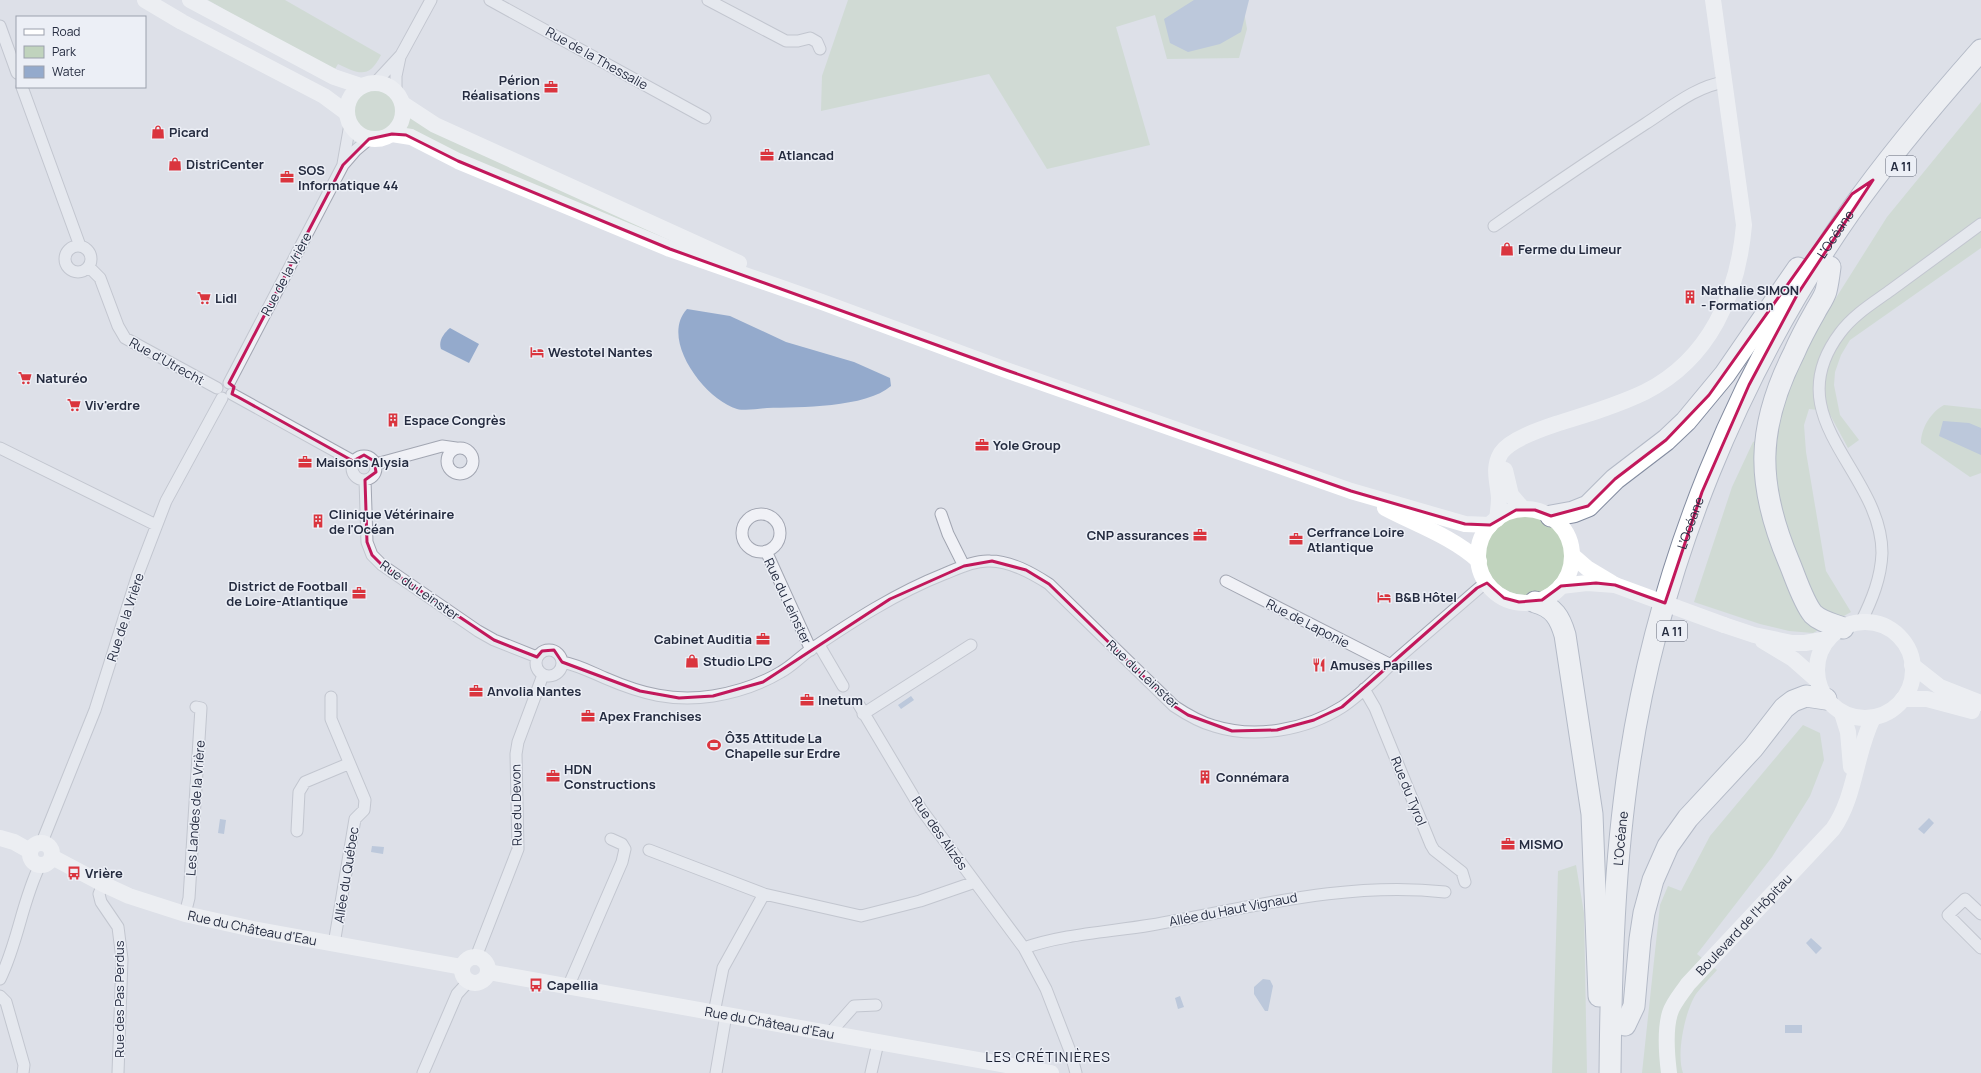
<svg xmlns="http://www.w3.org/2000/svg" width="1981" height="1073" viewBox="0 0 1981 1073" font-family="Manrope,sans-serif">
<rect width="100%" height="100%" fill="#dde0e8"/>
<path fill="#c0d3bd" d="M208,0H285L381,55C369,79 359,74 338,64L335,69L282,43Z
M848,0H1242L1247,29L1239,58L1167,59L1155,15L1116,27L1150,145L1047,169L989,74L821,111L822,76Z
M354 111a21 21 0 1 1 42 0a21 21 0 1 1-42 0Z
M1981,102V248L1850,340L1841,355L1835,372L1834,385L1840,415L1859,440L1848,448L1828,411L1809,409L1804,425L1806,452L1826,571L1851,612L1813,633L1789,631L1760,624L1694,602L1732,487L1753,442L1776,434L1779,417L1798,362L1822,320L1887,217Z
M408,114L714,258L402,131Z
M1944,405L1981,409V473L1970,477L1921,443C1921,428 1931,412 1944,405Z
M1485 555a40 40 0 1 1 80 0a40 40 0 1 1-80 0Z
M1803,725L1820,733L1824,760L1810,796L1772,857L1697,954L1717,970C1710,978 1702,986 1696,994C1685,1011 1676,1054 1683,1073H1642L1660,905L1668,886L1681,891L1710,836Z
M1576,865L1584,913L1587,1073H1552L1558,871Z"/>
<path fill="#94aacc" d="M1194,0H1249L1241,32L1220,44L1188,52L1170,43L1164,19Z
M687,309L730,316L786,342L854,362L890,378L891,386C866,408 799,407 767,408C758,409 745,411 737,409C705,400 659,339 687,309Z
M450,328L479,344L469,363L441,349C438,341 444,333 450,328Z
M1943,421L1969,423L1981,428V455L1939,436Z
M911,696L914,700L901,709L898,705Z
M1929,818L1934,823L1924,834L1918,829Z
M220,819L226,820L224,834L218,833Z
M372,846L384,847L383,854L371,852Z
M1811,938L1822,948L1816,954L1806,943Z
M1263,979L1270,980L1273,986L1268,1011H1265L1254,994V987Z
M1180,996L1184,1007L1178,1009L1175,998Z
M1785,1025H1802V1033H1785Z"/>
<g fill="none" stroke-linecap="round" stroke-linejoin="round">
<g stroke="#a2a6b2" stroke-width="13">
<path id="street" d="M490,0L705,118
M708,0L786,41H798L810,38L817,42L820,49
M0,26L17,73
M376,82L401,55L431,0
M22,87L80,246
M396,91V76L400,57
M343,164L350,124
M1494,226C1544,191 1594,157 1645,124C1670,108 1696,86 1725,82
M65 259a13 13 0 1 1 26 0a13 13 0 1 1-26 0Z
M89,267L100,278L118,326L125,338L217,388
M229,383L343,165L356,150L369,139
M232,394L353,461
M447 461a13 13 0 1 1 26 0a13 13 0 1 1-26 0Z
M0,448L156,525
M352 468a12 12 0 1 1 24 0a12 12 0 1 1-24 0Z
M376,464L442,446L456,448
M365,480L367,542L372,555L382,565L478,631L494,640L537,657
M941,514L948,534L964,566
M742 533a19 19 0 1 1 38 0a19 19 0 1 1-38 0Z
M766,551L811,650
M1226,581L1391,665
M1861,622C1872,600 1881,578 1882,553C1882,471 1775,419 1840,333C1853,315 1873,303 1891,290C1921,268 1951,246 1981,224
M819,645L843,686
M536 663a13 13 0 1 1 26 0a13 13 0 1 1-26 0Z
M562,662C578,665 591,672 605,678C642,694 673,702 713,696C737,692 761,684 781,672C792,666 800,657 810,650C853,621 896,593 944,574C959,568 975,560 990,561C1011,561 1032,573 1049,584L1174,706C1186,714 1199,722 1214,726C1255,739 1306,730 1342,707C1363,693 1379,675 1397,659C1427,633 1457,607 1486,582
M1364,689L1375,708L1431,845L1434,850L1462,872L1465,882
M331,697V719L365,800L364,810L355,819L334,944
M859,705L921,809L1024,948L1046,989L1070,1051L1076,1073
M863,714L971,645
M297,831L299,792L305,782L348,764
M42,842L95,710L138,574L166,501L222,398
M649,850L764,894L861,916L920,901L975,882
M103,884L99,894L101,902L118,927L122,959L118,1073
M185,914L189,898L201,708L196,707
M1981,914L1965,899L1948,915L1981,948
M1024,948C1064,934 1109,932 1151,925C1249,908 1345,881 1445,892
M476,957L518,849L516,754L518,742L543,675
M0,979C18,943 22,901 40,865
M568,987L622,862L625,849L622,844L611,839
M0,996L6,1002L24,1065L23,1073
M714,1013L723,968L764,894
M830,1033L854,1006L876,1005
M423,1073L457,994L468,982
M716,1073L726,1015
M871,1073L878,1043"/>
</g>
<g stroke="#838ca0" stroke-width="23">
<g id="highway">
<path d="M1830,267C1829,275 1828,283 1826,291C1824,298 1818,306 1815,312C1807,326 1800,339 1794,353C1756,428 1756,484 1789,562C1795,576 1803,602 1813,614C1821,622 1833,624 1843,628"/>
<path d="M1551,516L1573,512L1588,506L1615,479L1666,440L1686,421L1725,374L1798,268"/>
<path d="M1535,602C1554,607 1560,618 1565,635L1592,814L1599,996"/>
<path d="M1625,1025L1634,1006L1640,939L1644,913L1653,880L1668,846L1688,818L1753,748L1784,708L1793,701L1806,696L1826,699"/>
<path id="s4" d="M1610,1073C1611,968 1614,863 1630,759C1660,564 1737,374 1850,212C1890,155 1935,102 1981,50"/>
</g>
</g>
<use href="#street" stroke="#f0f1f6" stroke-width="11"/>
<g stroke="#fff" stroke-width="16">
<path d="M145,0L182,22L324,96L347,113"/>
<path d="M190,0L334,77L361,86"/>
<circle cx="375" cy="111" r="28"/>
<path d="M403,104L435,125L739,263"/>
<path d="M392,134L411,137L458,161L670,249L822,302L1006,370L1351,491L1465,524L1490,525"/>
<path d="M1505,470L1511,495L1523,509"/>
<path d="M1385,508C1417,525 1451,536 1479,561"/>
<circle cx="1525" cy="556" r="47"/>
<path d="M1497,519C1498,512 1499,504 1499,498C1498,482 1492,468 1501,453C1510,439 1544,428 1559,423C1588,414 1618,405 1645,392C1710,359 1738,294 1744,225L1713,0"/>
<path d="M1572,555L1587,568L1612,583"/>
<path d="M1561,586L1587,583L1615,585"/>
<circle cx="1865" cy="670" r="48"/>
<path d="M1724,625L1754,635L1792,643H1805L1828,639"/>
<path d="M1763,641L1793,659L1818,681"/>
<path d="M1912,665L1940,687L1981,703"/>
<path d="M1903,699H1927L1972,711"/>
<path d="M1842,713L1848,732L1851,767"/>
<path d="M0,838L14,842L30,851"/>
<circle cx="41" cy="854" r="11"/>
<path id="s1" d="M52,857L103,884L129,896L185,914L253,929L462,967"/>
<circle cx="475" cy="970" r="13"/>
<path id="s2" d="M488,972L1051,1073"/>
<path id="s3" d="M1669,1073C1667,1057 1665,1029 1670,1013C1673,1003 1682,993 1688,984L1833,829C1856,796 1855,754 1873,718"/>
</g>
<use href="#highway" stroke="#fff" stroke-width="21"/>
<path stroke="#fff" stroke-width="16" d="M1615,585L1724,625"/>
</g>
<path d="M0 0H1981V1073H0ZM392,134L406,135L458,161L670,249L1006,370L1351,491L1465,524L1490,525L1516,510H1535L1551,516L1588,506L1615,479L1666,440L1709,395L1852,194L1873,180L1797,295L1749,385L1702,492L1665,603L1615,585L1596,583L1561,586L1542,600L1519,602L1504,598L1487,583L1477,588L1342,707L1314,720L1277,730L1232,731L1188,715L1174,706L1049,584L1026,570L992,561L964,566L890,599L763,682L713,696L679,698L640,691L562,662L554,650L542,651L537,657L494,640L382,565L372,555L367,542L365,480L376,472L374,461L364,455L353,461L238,397L232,394L234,387L229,383L343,165L369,139Z" fill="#dde0e8" fill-opacity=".55" fill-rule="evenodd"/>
<path fill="none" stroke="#c2185b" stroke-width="3" stroke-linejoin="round" d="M392,134L406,135L458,161L670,249L1006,370L1351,491L1465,524L1490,525L1516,510H1535L1551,516L1588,506L1615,479L1666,440L1709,395L1852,194L1873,180L1797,295L1749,385L1702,492L1665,603L1615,585L1596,583L1561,586L1542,600L1519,602L1504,598L1487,583L1477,588L1342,707L1314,720L1277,730L1232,731L1188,715L1174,706L1049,584L1026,570L992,561L964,566L890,599L763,682L713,696L679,698L640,691L562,662L554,650L542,651L537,657L494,640L382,565L372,555L367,542L365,480L376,472L374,461L364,455L353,461L238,397L232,394L234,387L229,383L343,165L369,139Z"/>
<defs>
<g id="office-bare" transform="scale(1.08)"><path d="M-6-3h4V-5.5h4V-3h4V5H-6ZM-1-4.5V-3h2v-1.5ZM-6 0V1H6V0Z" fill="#da353e" stroke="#eceff6" stroke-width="2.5" paint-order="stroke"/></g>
<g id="shop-bare" transform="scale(1.08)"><path d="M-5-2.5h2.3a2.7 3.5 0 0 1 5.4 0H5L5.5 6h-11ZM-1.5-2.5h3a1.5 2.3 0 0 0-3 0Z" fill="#da353e" stroke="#eceff6" stroke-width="2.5" paint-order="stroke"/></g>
<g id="building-bare" transform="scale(1.08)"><path d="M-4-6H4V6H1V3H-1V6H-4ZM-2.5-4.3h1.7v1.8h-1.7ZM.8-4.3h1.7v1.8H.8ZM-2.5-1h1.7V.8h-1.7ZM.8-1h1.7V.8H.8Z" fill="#da353e" stroke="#eceff6" stroke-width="2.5" paint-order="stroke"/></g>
<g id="supermarket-bare" transform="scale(1.08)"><path d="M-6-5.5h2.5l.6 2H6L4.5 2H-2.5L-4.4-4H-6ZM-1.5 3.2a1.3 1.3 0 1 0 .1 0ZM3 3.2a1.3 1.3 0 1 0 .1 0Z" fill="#da353e" stroke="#eceff6" stroke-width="2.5" paint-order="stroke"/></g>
<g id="hotel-bare" transform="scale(1.08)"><path d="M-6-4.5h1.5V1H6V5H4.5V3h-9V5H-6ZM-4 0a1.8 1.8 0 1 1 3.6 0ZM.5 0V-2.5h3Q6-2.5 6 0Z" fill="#da353e" stroke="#eceff6" stroke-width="2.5" paint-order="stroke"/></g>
<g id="restaurant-bare" transform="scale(1.08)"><path d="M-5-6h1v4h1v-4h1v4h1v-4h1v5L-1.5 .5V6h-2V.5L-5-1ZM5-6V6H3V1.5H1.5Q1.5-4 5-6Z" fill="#da353e" stroke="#eceff6" stroke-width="2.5" paint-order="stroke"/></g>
<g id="stadium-bare" transform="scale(1.08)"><path d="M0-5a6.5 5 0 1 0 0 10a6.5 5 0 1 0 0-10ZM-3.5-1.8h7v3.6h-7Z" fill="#da353e" stroke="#eceff6" stroke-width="2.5" paint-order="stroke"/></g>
<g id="bus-bare" transform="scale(1.08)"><path d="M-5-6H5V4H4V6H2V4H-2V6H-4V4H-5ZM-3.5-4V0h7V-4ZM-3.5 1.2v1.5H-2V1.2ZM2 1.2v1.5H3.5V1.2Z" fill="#da353e" stroke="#eceff6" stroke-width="2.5" paint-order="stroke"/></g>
</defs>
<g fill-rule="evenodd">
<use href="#office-bare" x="551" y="87"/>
<use href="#shop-bare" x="158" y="132"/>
<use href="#office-bare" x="767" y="155"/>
<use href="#shop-bare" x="175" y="164"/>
<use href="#office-bare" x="287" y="177"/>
<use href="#shop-bare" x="1507" y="249"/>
<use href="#building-bare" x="1690" y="297"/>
<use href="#supermarket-bare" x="204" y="298"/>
<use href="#hotel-bare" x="537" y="352"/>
<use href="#supermarket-bare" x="25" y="378"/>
<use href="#supermarket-bare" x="74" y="405"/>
<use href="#building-bare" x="393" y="420"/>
<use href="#office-bare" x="982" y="445"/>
<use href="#office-bare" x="305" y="462"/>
<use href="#building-bare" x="318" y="521"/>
<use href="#office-bare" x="1200" y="535"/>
<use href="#office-bare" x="1296" y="539"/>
<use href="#office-bare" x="359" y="593"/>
<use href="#hotel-bare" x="1384" y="597"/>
<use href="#office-bare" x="763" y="639"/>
<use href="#shop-bare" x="692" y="661"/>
<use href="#restaurant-bare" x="1319" y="665"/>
<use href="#office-bare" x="476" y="691"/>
<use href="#office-bare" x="807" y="700"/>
<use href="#office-bare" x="588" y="716"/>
<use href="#stadium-bare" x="714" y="745"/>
<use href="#office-bare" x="553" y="776"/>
<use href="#building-bare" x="1205" y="777"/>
<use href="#office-bare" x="1508" y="844"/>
<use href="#bus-bare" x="74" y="873"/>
<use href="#bus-bare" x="536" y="985"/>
</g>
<g text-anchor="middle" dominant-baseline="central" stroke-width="3" stroke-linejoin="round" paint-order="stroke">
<g fill="#eceff6" stroke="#616677" stroke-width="1">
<rect x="1886" y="156" width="30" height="20" rx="3"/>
<rect x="1657" y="621" width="30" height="20" rx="3"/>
</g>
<g font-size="12" font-weight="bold" fill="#252c40">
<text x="1901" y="166">A 11</text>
<text x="1672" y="631">A 11</text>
</g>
<g font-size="13" fill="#252c40" stroke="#eceff6">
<text transform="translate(597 58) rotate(29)">Rue de la Thessalie</text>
<text stroke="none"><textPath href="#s4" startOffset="883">L’Océane</textPath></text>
<text transform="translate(286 274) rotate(-62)">Rue de la Vrière</text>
<text transform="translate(167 361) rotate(29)">Rue d'Utrecht</text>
<text stroke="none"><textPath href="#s4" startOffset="559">L’Océane</textPath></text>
<text transform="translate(420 590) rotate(35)">Rue du Leinster</text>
<text transform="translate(788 601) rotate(65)">Rue du Leinster</text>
<text transform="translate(125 617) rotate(-72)">Rue de la Vrière</text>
<text transform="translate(1308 623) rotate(27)">Rue de Laponie</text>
<text transform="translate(1143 674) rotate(43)">Rue du Leinster</text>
<text transform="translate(1409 791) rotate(68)">Rue du Tyrol</text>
<text transform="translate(516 805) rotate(-91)">Rue du Devon</text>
<text transform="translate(195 808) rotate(-86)">Les Landes de la Vrière</text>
<text transform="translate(940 833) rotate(55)">Rue des Alizés</text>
<text stroke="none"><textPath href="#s4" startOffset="235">L’Océane</textPath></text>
<text transform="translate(346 875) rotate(-81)">Allée du Québec</text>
<text transform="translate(1233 909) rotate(-11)">Allée du Haut Vignaud</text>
<text stroke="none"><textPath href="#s3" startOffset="176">Boulevard de l'Hôpitau</textPath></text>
<text stroke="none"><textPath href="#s1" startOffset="214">Rue du Château d'Eau</textPath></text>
<text transform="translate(119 999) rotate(-90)">Rue des Pas Perdus</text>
<text stroke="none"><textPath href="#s2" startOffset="286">Rue du Château d'Eau</textPath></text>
</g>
<g font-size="13" font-weight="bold" fill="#252c40" stroke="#eceff6" text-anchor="start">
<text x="540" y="80" text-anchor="end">Périon<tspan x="540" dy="15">Réalisations</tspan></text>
<text x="169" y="132">Picard</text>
<text x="778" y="155">Atlancad</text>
<text x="186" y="164">DistriCenter</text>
<text x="298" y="170">SOS<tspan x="298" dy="15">Informatique 44</tspan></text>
<text x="1518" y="249">Ferme du Limeur</text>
<text x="1701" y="290">Nathalie SIMON<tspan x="1701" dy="15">- Formation</tspan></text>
<text x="215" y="298">Lidl</text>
<text x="548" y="352">Westotel Nantes</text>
<text x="36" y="378">Naturéo</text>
<text x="85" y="405">Viv'erdre</text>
<text x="404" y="420">Espace Congrès</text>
<text x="993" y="445">Yole Group</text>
<text x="316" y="462">Maisons Alysia</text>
<text x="329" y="514">Clinique Vétérinaire<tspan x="329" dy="15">de l'Océan</tspan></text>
<text x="1307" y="532">Cerfrance Loire<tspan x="1307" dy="15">Atlantique</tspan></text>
<text x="1189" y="535" text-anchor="end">CNP assurances</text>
<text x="348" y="586" text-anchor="end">District de Football<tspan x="348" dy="15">de Loire-Atlantique</tspan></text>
<text x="1395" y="597">B&amp;B Hôtel</text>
<text x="752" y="639" text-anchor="end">Cabinet Auditia</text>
<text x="703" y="661">Studio LPG</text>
<text x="1330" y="665">Amuses Papilles</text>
<text x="487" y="691">Anvolia Nantes</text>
<text x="818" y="700">Inetum</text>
<text x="599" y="716">Apex Franchises</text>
<text x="725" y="738">Ô35 Attitude La<tspan x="725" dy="15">Chapelle sur Erdre</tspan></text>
<text x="564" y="769">HDN<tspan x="564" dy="15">Constructions</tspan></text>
<text x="1216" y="777">Connémara</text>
<text x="1519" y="844">MISMO</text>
<text x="85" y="873">Vrière</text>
<text x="547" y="985">Capellia</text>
</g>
<g font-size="14" letter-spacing="1" fill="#171d30" stroke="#eceff6">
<text x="1048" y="1056">LES CRÉTINIÈRES</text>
</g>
</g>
<rect x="16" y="16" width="130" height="72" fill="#eceff6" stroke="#9ca1ad"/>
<rect x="24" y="29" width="20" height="6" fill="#ffffff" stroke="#9ca1ad"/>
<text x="52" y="36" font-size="12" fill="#252c40">Road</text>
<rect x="24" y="46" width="20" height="12" fill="#c0d3bd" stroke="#9ca1ad"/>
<text x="52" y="56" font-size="12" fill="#252c40">Park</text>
<rect x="24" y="66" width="20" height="12" fill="#94aacc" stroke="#9ca1ad"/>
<text x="52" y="76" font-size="12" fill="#252c40">Water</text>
</svg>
